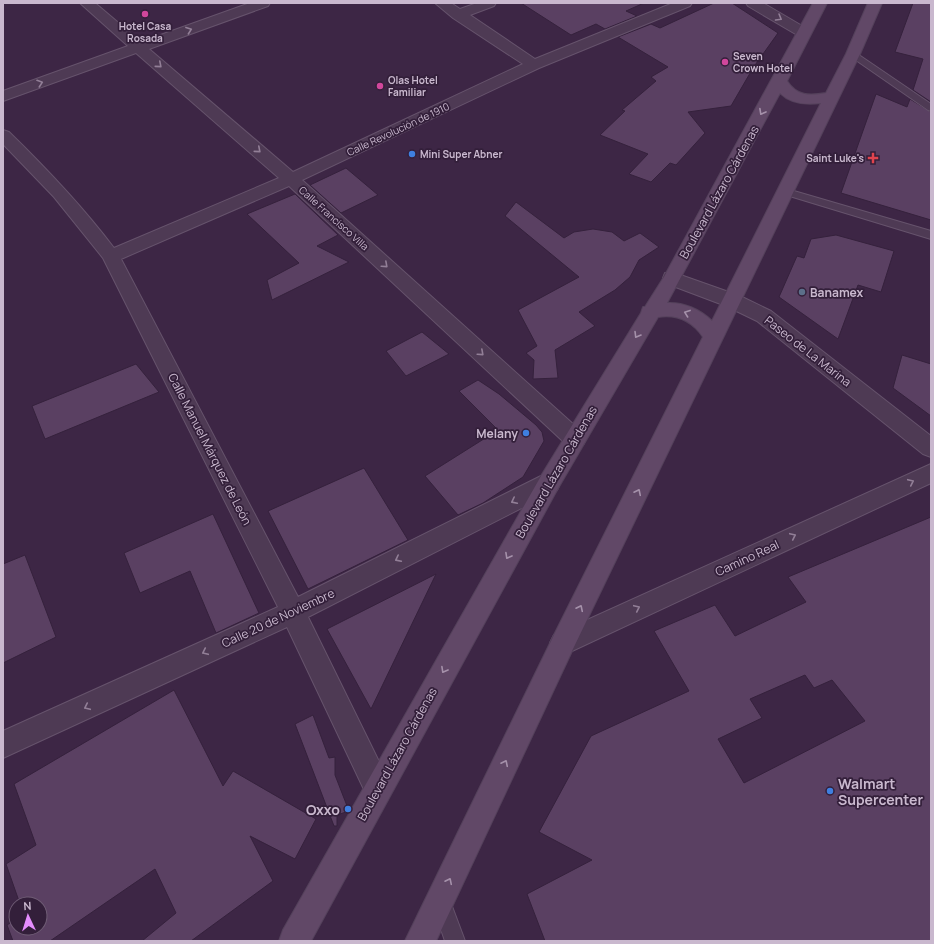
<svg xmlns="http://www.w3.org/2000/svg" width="934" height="944" viewBox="0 0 934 944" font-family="Manrope,sans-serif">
<rect width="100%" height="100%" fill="#3d2645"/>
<path fill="#5a4062" stroke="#35213c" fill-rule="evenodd" d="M521,3H644L626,11L637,16L605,29L596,24L571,35Z
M714,3H732L778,33L753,68L731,106L688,112L705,133L676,165L670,163L651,182L629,174L648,154L600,135L625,111L622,110L656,81L651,77L668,67L618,37L651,24L660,28Z
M913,3H931V102L913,90L923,59L895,52Z
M876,94L907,107L910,99L931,112V220L841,193Z
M346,168L378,195L341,213L310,185Z
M295,194L338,235L317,246L349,262L272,300L267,280L299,263L247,214Z
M516,202L564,238L574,232L593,229L612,232L624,241L640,233L659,247L639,260L630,277L615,290L579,312L595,326L555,350L558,378L533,379L534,360L526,353L537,346L518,310L579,277L505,216Z
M836,235L894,251L881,292L858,285L838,339L779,297L797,256L804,258L811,239Z
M422,332L449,354L406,376L386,351Z
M902,355L931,364V416L893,388Z
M136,364L159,392L45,439L32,406Z
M478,380L499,394L536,425L542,432L544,441L523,477L483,503L458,515L425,476L498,430L459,391Z
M364,468L408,540L308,589L268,511Z
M213,514L259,613L216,633L190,571L140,593L124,553Z
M931,517V941H545L527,894L592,860L539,832L591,736L689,691L654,631L715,605L735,636L806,602L788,577ZM805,675L814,688L832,680L865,721L744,783L718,739L762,718L750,699Z
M25,555L56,637L3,663V564Z
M436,574L371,709L327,629Z
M174,690L223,786L233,771L316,819L295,859L250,836L273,881L191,941H142L176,913L155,869L50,941H13L7,925L16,919V928H40V904H20L6,864L36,845L14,784Z
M313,715L329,758L335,757V775L349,811L337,815V826H334L295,724Z"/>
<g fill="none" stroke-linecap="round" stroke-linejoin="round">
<g stroke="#66536c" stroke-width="2">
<path id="lane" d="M853,51L931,104V111L928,110L850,56L848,54Z
M787,189L931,231V239L783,194L782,192L783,190Z
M440,891L447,893L465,941H445L431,900L433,893Z"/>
</g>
<g stroke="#66536c" stroke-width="2">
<path id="street" d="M80,3H95L141,42L250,3H270L268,6L149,49L293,172L523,64L453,18L435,3H451L460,9L477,3H496L494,6L470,15L535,59L673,3H692L690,6L539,68L302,180L583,433L586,439L583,445L575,448L567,445L289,186L121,259L298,597L541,476L549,474L557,476L560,483L557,490L308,617L392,788L388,798L378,802L368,798L287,627L3,758V731L278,607L103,258L54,197L3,144V130L9,132C46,168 82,206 114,248L279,178L136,53L3,101V91L128,46Z
M746,3H763L809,30L811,33L809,36L804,37L799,36L748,6Z
M672,272L740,296L771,311L931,436V457L923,454L757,321L726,306L665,283L663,278L665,273Z
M931,464V483L572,651L563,655L554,651L550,643L554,635Z"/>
</g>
<g stroke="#54415b" stroke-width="2">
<path id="secondary" d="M813,3H827L787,81C797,96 809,96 826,93L846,54L868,3H882L860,54L572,651L436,941H405L554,635L703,337C692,321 678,314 658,317L557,490L311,941H279L283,930L541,476L641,313L643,307H645L664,277ZM780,93C791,104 806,105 821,103L712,321C700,309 683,302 667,303Z"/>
</g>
<use href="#lane" fill="#4e3a54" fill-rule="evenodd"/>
<use href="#street" fill="#4e3a54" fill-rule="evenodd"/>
<use href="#secondary" fill="#614867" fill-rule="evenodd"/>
</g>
<defs><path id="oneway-chevron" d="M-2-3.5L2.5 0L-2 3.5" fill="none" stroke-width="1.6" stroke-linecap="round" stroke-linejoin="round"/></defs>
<g stroke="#927f97">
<use href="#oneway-chevron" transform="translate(779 18) rotate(30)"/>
<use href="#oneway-chevron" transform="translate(189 30) rotate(-20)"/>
<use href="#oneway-chevron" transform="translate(159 65) rotate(41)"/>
<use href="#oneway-chevron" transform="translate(40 83) rotate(-19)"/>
<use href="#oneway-chevron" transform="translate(258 150) rotate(41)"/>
<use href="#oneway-chevron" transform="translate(385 265) rotate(42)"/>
<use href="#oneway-chevron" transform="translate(481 353) rotate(42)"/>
<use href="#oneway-chevron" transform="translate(911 482) rotate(-25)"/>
<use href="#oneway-chevron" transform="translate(514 501) rotate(153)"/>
<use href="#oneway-chevron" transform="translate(793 536) rotate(-25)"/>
<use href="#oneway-chevron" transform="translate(398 559) rotate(153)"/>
<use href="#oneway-chevron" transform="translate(637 608) rotate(-25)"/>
<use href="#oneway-chevron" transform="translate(205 652) rotate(155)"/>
<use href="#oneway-chevron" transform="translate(87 707) rotate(155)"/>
</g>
<g stroke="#a591aa">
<use href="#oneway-chevron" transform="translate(762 112) rotate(119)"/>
<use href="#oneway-chevron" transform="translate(687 313) rotate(-160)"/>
<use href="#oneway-chevron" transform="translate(637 335) rotate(121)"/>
<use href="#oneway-chevron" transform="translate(638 492) rotate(-64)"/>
<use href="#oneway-chevron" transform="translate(508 556) rotate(119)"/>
<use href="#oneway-chevron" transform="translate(580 608) rotate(-64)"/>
<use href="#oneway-chevron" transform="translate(444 670) rotate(119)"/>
<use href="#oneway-chevron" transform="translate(505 763) rotate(-64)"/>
<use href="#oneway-chevron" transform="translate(449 881) rotate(-64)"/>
</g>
<g fill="#d1479c" stroke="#331f3a" stroke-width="1.5">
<circle cx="145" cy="14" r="4"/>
<circle cx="725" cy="62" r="4"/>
<circle cx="380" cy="86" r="4"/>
</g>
<g fill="#3f7fe0" stroke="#331f3a" stroke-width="1.5">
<circle cx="412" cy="154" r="4"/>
<circle cx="526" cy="433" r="4"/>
<circle cx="830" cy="791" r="4"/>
<circle cx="348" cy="809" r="4"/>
</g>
<path fill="#e0444e" stroke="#331f3a" stroke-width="1.5" d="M871 152h4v4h4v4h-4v4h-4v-4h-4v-4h4z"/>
<circle fill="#5c6f8a" stroke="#331f3a" stroke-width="1.5" cx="802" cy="292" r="4"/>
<g text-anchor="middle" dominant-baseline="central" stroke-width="3.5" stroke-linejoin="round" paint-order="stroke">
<g font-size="10" font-weight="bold" fill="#c9b8ce" stroke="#331f3a" text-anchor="start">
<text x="145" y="26" text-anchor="middle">Hotel Casa<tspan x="145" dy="12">Rosada</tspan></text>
<text x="733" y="56">Seven<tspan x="733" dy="12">Crown Hotel</tspan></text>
<text x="388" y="80">Olas Hotel<tspan x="388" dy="12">Familiar</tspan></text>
<text x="420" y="154">Mini Super Abner</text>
<text x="864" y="158" text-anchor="end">Saint Luke's</text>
</g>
<g font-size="10" fill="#c9b8ce" stroke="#331f3a">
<text transform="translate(398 129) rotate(-25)">Calle Revolución de 1910</text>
<text transform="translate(334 218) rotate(42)">Calle Francisco Villa</text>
</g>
<g font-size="12" fill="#c9b8ce" stroke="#331f3a">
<text transform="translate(719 192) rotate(-61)">Boulevard Lázaro Cárdenas</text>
<text transform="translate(808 351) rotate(38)">Paseo de La Marina</text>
<text transform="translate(210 449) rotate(63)">Calle Manuel Márquez de León</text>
<text transform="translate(556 472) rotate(-60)">Boulevard Lázaro Cárdenas</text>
<text transform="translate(747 558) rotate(-25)">Camino Real</text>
<text transform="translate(278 618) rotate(-25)">Calle 20 de Noviembre</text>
<text transform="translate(397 754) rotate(-61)">Boulevard Lázaro Cárdenas</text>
</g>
<g font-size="12" font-weight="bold" fill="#c9b8ce" stroke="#331f3a" text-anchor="start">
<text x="810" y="292">Banamex</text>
<text x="518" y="433" text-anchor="end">Melany</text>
</g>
<g font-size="14" font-weight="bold" fill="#c9b8ce" stroke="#331f3a" text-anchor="start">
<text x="838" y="783">Walmart<tspan x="838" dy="16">Supercenter</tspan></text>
<text x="340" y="809" text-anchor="end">Oxxo</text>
</g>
</g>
<rect width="934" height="944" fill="none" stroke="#c9b8ce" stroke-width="8"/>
<g transform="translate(28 916) rotate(356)"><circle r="19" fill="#331f3a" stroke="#6f5c75"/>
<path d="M0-3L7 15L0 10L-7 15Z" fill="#e58dfe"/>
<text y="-6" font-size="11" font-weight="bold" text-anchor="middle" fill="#c9b8ce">N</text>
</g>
</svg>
